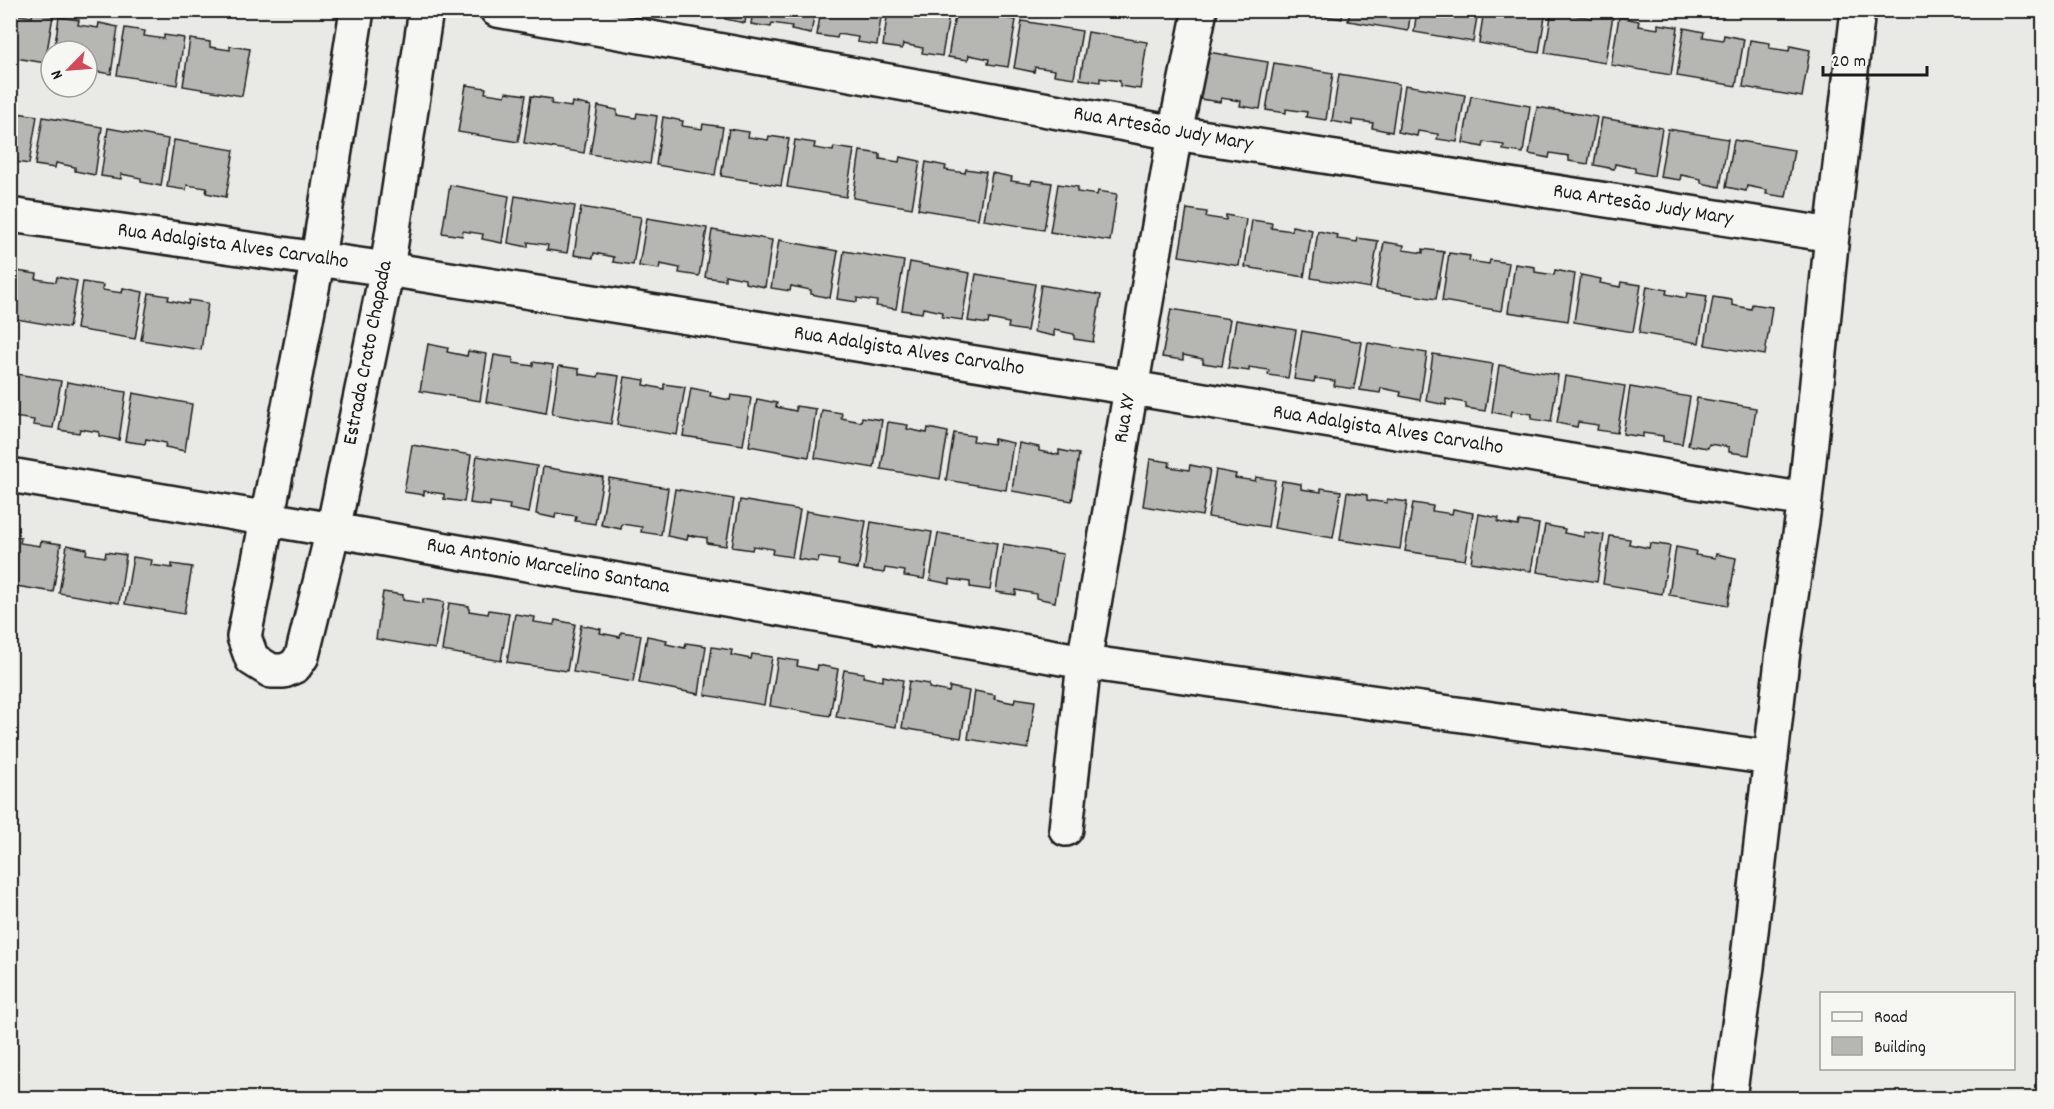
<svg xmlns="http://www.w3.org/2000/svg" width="2054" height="1109" viewBox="0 0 2054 1109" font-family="Dekko,sans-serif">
<rect width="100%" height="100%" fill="#e9e9e5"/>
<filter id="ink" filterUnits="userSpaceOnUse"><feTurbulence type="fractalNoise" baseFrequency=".0167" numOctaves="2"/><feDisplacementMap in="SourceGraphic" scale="12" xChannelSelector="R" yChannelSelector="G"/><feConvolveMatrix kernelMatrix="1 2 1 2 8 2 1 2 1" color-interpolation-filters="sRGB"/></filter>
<g filter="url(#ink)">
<path fill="#b6b6b3" stroke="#1c1c1c" stroke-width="1.5" d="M10,10H13L12,14L32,17L33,12L53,16L45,63L10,57Z
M686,10H747L745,23L725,19L726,14L706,11L705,16L686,13Z
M753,10H815L811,34L791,30L792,26L772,23L771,27L751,24Z
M821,10H882L877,45L857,42L858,37L838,34L837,38L817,35Z
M888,10H950L942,56L922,53L923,48L903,44L902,49L883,46Z
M956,10L1016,20L1008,67L988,64L989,59L969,55L968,60L948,57Z
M1289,10H1343L1342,19Z
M1350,10H1411L1408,31L1348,21Z
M1417,10H1478L1473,42L1414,32Z
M1484,10H1546L1539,53L1479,43Z
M1552,10H1573L1572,15L1592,18L1593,13L1613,16L1605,63L1545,53Z
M59,17L79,20L78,25L98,28L99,23L118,27L111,74L87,70V51H54Z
M1619,17L1639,21L1638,26L1658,29V24L1678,27L1671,75L1611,65Z
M1022,21L1082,31L1074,78L1054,75L1055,70L1035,67L1034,72L1014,68Z
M125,28L145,31L144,36L164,39V35L184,38L177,85L117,75Z
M1684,28L1704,32L1703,37L1723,40L1724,35L1744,39L1736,86L1677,76Z
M1088,32L1147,42L1140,89L1120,86V81L1100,78V82L1080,79Z
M190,39L210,42V47L230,50V46L250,49L242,96L183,86Z
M1750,40L1770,43L1769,48L1789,51L1790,46L1810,50L1802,97L1743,87Z
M1208,52L1268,62L1260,109L1240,106L1241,101L1221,98L1220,102L1200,99Z
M1274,63L1333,73L1326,120L1306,117L1307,112L1286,109V113L1266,110Z
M1339,74L1399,84L1392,132L1372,128L1373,123L1352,120V125L1332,121Z
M466,85L486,88L485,93L505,96L506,92L526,95L518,142L458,132Z
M1405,85L1465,95L1457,142L1437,139L1438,134L1418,131L1417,136L1398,132Z
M531,96L552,99L551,104L571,107L572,102L591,106L584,153L524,143Z
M1471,96L1530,106L1523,153L1503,150L1504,145L1484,142L1483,147L1463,143Z
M598,106L617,110V115L636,118L637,113L657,116L650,164L590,154Z
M1537,107L1597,117L1588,164L1569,161V156L1550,153L1549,158L1529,154Z
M10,112L37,116L29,164L10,161Z
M43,117L102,127L95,175L75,171V167L56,163L55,168L35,165Z
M663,117L683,121L682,126L702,129L703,124L723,127L715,175L656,165Z
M1602,118L1662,128L1654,176L1635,172V168L1615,164L1614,169L1594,165Z
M108,128L168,139L161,186L141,182V178L121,174V179L101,176Z
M729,129L749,132L748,137L768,140L769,136L789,139L781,186L721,176Z
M1668,129L1728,139L1720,187L1701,183V179L1681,175L1680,180L1660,177Z
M174,140L234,150L226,197L206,193L207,188L187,185L186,190L167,187Z
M795,140L815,143L814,148L833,151L834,147L854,150L846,197L787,187Z
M1734,140L1794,150L1786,197L1766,194L1767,190L1747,186L1746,191L1726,187Z
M860,151L880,154V159L899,162L900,157L920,161L912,208L853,198Z
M926,162L946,166L945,170L965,173L966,169L986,172L978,219L918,209Z
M992,173L1012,177L1011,181L1031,184L1032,180L1052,183L1044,230L984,220Z
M1058,184L1078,187L1077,192L1097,195L1098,191L1117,194L1110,241L1050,232Z
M450,185L509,196L502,243L482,239L483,234L463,231L462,236L442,233Z
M515,196L575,206L567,253L547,250L548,245L528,242V247L508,243Z
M581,207L641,217L633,265L613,262L614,257L594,253L593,258L574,255Z
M1187,209L1207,212L1206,217L1226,220V215L1246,219L1239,266L1179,256Z
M647,218L707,228L699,276L679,273L680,268L660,264L659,269L639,266Z
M1252,220L1272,223L1271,228L1292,231V226L1312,230L1304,277L1245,267Z
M712,230L772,240L765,287L745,283V279L725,275V280L705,277Z
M1318,231L1338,235L1337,239L1357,242L1358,238L1378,241L1370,288L1311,278Z
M779,240L838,251L830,298L811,294V290L791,286L790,291L771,288Z
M1384,242L1404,245L1403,250L1423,253V249L1444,252L1436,299L1376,289Z
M844,251L904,261L896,309L876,306L877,301L857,298V302L837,299Z
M1449,253L1470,256L1469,261L1489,264L1490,260L1509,263L1501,311L1442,301Z
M910,262L970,273L962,320L942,317L943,312L923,308L922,313L902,310Z
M1515,264L1535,267V272L1554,275L1555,270L1575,274L1568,321L1508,312Z
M17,271L37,274L36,279L56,282L57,277L77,281L69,328L10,318Z
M976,274L1035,284L1027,331L1008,328L1009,323L989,319L988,324L968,321Z
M1581,275L1601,279L1600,283L1620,287L1621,282L1641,285L1633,332L1574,322Z
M83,282L103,285L102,290L122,293L123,288L143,292L135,339L76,329Z
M1041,285L1101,295L1093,342L1074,339V334L1054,330V336L1034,332Z
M1647,286L1667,290L1666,294L1686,298L1687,293L1707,296L1699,343L1639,333Z
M149,293L169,296L168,300L188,304L189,300L208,303L201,350L141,340Z
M1713,297L1732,300V305L1751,309L1752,304L1772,307L1765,355L1705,345Z
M1171,309L1230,319L1222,366L1203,363V359L1183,355V360L1162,357Z
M1236,320L1296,330L1288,378L1268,375L1269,370L1249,367V371L1228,368Z
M1302,331L1362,342L1354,389L1334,386L1335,381L1315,378L1314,382L1294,379Z
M1368,343L1427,353L1420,400L1400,396L1401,392L1381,388L1380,393L1360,390Z
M428,344L448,348L447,352L467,356L468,351L487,354L480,401L420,391Z
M1433,354L1493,364L1485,411L1466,408V403L1446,399V405L1426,401Z
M494,355L513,358V363L533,366V362L553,365L546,413L486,402Z
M1499,365L1558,375L1551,422L1531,419L1532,414L1512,411L1511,416L1492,412Z
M559,366L579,369V374L598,377L599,373L619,376L611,424L552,414Z
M10,373L61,381L53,428L33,425L34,420L14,417L13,422H10Z
M1565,376L1625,386L1617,433L1597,430L1598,425L1578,422L1577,427L1557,423Z
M625,377L645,380L644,385L664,389V384L685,387L677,435L617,425Z
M67,382L126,392L119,440L99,436V432L80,429L79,433L59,430Z
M1630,387L1690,397L1682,444L1663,441V436L1643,433V437L1623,434Z
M691,388L711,392L710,396L730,400L731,395L751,398L743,445L683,436Z
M133,393L192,404L185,451L165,447L166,443L146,439L145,444L125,441Z
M1697,398L1756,408L1749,455L1729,452V447L1709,444L1708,448L1688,445Z
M757,399L777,403L776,407L796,411V406L816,409L809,457L749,446Z
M822,410L842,413L841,418L861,422L862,417L882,420L874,468L815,458Z
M888,422L908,425L907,429L927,433L928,428L948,432L940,479L881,469Z
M954,433L974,436L973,441L993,444L994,439L1013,443L1006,490L946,480Z
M1019,443L1039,447V451L1059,455V450L1079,454L1072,501L1012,491Z
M412,445L471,455L464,502L444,499V494L424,491V495L404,492Z
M477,456L537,466L529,513L509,509L510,505L490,502V506L470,503Z
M1150,459L1170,462L1169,467L1189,470L1190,465L1210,469L1202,516L1143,506Z
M543,467L603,477L595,524L575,521L576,516L556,513L555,518L536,514Z
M1216,470L1236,474L1235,478L1255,481L1256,477L1275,480L1268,527L1208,517Z
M609,478L668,488L661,535L641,532L642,527L622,524L621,529L601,525Z
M1282,481L1301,484V489L1321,492V488L1341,491L1333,538L1274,528Z
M675,489L734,499L726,546L707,543V538L688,535L687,540L667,536Z
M1347,492L1367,495V500L1387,503V499L1407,502L1400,549L1340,540Z
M740,500L800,510L792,557L772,554L773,549L753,546L752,550L732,547Z
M1413,503L1433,506L1432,511L1452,514L1453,509L1473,513L1465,560L1405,551Z
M806,511L866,521L858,569L838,565L839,560L819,557L818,562L798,559Z
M1479,514L1499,518L1498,522L1518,526L1519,521L1539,524L1531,571L1471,562Z
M871,522L932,532L924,579L904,576L905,571L885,568L884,573L864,570Z
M1545,525L1565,529L1564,533L1584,537V532L1604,535L1597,582L1537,572Z
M938,533L997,543L990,590L970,587V582L950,579V584L930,580Z
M10,536L21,538L20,543L40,546L41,541L61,544L53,592L10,585Z
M1610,536L1630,539L1629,544L1649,548L1650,543L1670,546L1662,594L1603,584Z
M1003,544L1063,554L1055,602L1036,598V594L1016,590V595L996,592Z
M67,545L87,549L86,554L105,557L106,552L126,555L119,603L59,593Z
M1676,547L1696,551L1695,555L1715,558L1716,554L1736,558L1728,605L1669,595Z
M133,557L152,560L151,565L172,568V564L192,567L184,614L125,604Z
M383,592L403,595V600L423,603V599L444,602L435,649L376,639Z
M449,603L469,606V611L488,614L489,610L509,613L501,661L442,651Z
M515,614L535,617L534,622L554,625L555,620L575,624L567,671L507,662Z
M581,625L601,629L600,633L620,637L621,632L641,635L633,682L573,672Z
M647,636L667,640L666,644L685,648L686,643L706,646L699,694L639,683Z
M712,647L732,650L731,655L751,659L752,654L772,657L764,705L705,695Z
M778,658L798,661L797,666L817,670L818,665L838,669L830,716L770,706Z
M844,670L864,673L863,677L883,681V676L903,680L896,727L836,717Z
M909,681L929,684V688L949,692L950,687L969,691L961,738L902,728Z
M975,691L995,695L994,699L1014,703L1015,698L1035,701L1028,749L968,739Z"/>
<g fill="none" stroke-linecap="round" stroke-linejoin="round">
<g stroke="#1c1c1c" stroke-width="38">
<path id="minor" d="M497,10L1175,133L1832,235
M10,215L387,269L1132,388L1805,500
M10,475L333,530L1084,662L1771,758
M1066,829L1084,662L1175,133L1200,10
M1729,1098L1747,967L1783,651L1805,500L1832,235L1858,10"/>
</g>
<g stroke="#1c1c1c" stroke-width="38">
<path id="tertiary" d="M357,10L318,258L244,637L252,659L271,671H284L295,666L302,656L333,530L387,269L426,10"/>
</g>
<use href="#minor" stroke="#f6f6f2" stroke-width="33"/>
<use href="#tertiary" stroke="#f6f6f2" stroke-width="33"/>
</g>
</g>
<g text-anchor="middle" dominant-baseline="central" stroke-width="4.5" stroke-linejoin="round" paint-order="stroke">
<g font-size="21" fill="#1c1c1c" stroke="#f6f6f2">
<text transform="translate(1163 130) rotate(10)">Rua Artesão Judy Mary</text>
<text transform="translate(1643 206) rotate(9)">Rua Artesão Judy Mary</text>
<text transform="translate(233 247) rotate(8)">Rua Adalgista Alves Carvalho</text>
<text transform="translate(909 352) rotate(9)">Rua Adalgista Alves Carvalho</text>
<text transform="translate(369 353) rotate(-79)">Estrada Crato Chapada</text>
<text transform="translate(1126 419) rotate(-80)">Rua XY</text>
<text transform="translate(1388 431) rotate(9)">Rua Adalgista Alves Carvalho</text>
<text transform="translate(548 567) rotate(10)">Rua Antonio Marcelino Santana</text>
</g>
</g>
<rect width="2054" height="1109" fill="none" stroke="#f6f6f2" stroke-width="36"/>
<rect x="18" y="18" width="2018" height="1073" fill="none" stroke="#1c1c1c" stroke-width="2" filter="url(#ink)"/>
<rect x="1820" y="992" width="195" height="78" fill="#f6f6f2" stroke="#9f9f9c" stroke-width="1.5"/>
<rect x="1832" y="1012" width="30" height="9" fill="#f6f6f2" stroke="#9f9f9c" stroke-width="1.5"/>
<text x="1874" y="1022" font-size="18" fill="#1c1c1c">Road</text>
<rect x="1832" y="1037" width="30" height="18" fill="#b6b6b3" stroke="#9f9f9c" stroke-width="1.5"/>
<text x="1874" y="1052" font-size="18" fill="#1c1c1c">Building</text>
<g transform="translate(69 69) rotate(245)"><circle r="28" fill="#f6f6f2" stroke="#9f9f9c" stroke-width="1.5"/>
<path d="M0-4.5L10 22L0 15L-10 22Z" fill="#d1495b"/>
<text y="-9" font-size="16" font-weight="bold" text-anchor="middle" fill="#1c1c1c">N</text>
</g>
<path d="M1823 66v9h104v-9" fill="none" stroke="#1c1c1c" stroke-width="3"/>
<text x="1832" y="66" font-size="18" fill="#1c1c1c" stroke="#f6f6f2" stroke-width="4.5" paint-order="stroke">20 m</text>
</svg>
